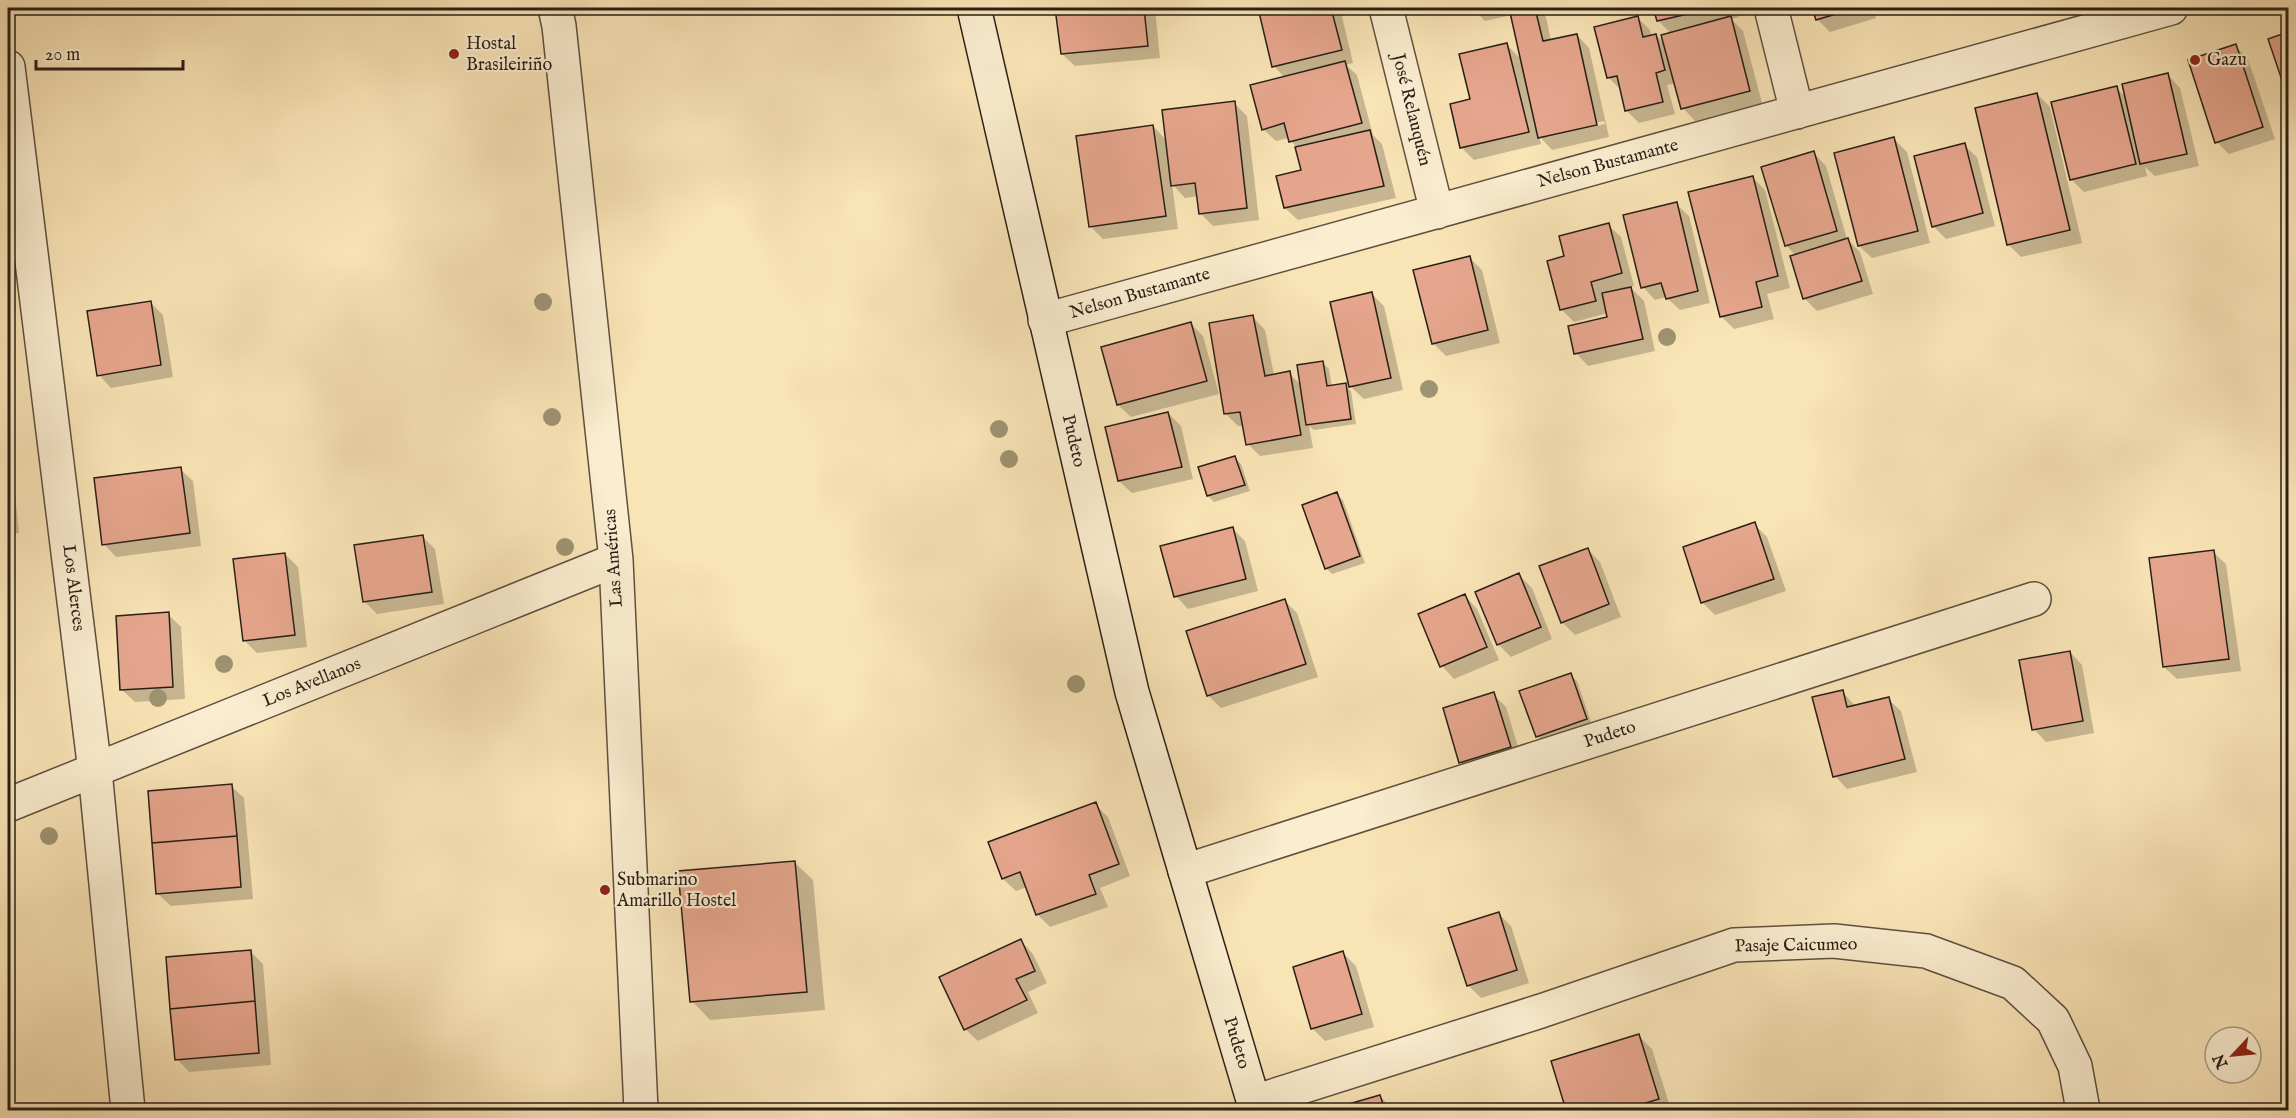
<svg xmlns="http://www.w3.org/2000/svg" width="2296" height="1118" viewBox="0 0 2296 1118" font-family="'IM FELL English',serif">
<rect width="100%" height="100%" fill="#f9e4b6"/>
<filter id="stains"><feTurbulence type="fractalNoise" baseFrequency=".00333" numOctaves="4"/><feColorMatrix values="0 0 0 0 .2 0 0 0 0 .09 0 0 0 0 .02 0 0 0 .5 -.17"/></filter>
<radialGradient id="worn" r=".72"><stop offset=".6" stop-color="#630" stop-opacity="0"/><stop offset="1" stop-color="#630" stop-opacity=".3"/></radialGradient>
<path fill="#0003" fill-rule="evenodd" d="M798,8H841L806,16Z
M1057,8H1155L1160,58L1075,66L1062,54Z
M1259,8H1340L1353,63L1346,65L1357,75L1373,135L1382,144L1396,198L1298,220L1285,208L1278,177L1302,171L1297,148L1289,138L1276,141L1263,129L1285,78L1274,66Z
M1472,8H1549L1539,10L1546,17L1551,41L1577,35L1589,48L1609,137L1552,150L1539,136L1541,144L1474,160L1462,148L1472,100L1507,45L1522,60L1512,15L1485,21ZM1604,121L1605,124L1547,137V134Z
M1655,8H1737L1739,17L1731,19L1743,31L1762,103L1695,121L1683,108L1676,83L1667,85L1675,114L1639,123L1627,111L1622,91L1608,77L1637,17L1650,30L1651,36L1656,35L1666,45L1671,34L1658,20Z
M1814,8H1873L1876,18L1830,32L1817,19Z
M2288,34V93L2270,40Z
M2235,46L2248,59L2275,139L2229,154L2217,142Z
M2168,75L2180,88L2199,166L2155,176L2145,167L2147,176L2084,192L2071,179L2116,88L2126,97Z
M2037,94L2050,107L2082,243L2021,257L2008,244Z
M1234,103L1247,116L1259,220L1213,226L1200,213L1198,196L1185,198L1172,184L1178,229L1103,239L1091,227L1153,126L1167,141Z
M1894,139L1907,152L1930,243L1872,258L1859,246Z
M1964,145L1977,157L1995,226L1946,239L1933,226Z
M1814,153L1826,166L1847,239L1860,252L1873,294L1817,311L1805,299L1792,257L1796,256L1786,245Z
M1753,178L1765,190L1790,288L1767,294L1774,319L1734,329L1722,317L1690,193Z
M1676,204L1689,216L1710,303L1680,310L1666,297L1655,300L1643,287Z
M1608,225L1621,237L1634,286L1630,287L1644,301L1655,351L1588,366L1576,353L1609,318L1608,313L1574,322L1562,310L1549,262L1566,257Z
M1470,258L1482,270L1500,343L1446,356L1433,343Z
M1372,294L1384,306L1403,390L1364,399L1351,387L1332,303Z
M150,302L163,315L173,377L111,388L99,375Z
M1253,317L1265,330L1274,375L1289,373L1301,385L1323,363L1329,369L1332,387L1345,385L1351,391L1356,424L1314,430L1309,426L1313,448L1260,456L1248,444L1244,426H1238L1226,414Z
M1191,324L1203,336L1219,394L1131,417L1118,405L1103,348Z
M1168,413L1181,426L1193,479L1132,493L1119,481Z
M1235,458L1241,464L1250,491L1214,502L1208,496Z
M180,469L193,481L201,546L116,557L104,544Z
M8,477L14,484L19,533L8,534Z
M1336,494L1343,500L1365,563L1332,574L1326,568Z
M1754,524L1767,537L1786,591L1715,615L1703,603L1685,547Z
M1232,528L1245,541L1258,591L1188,609L1176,596Z
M423,537L435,549L444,604L377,614L364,601Z
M1588,550L1600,562L1621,617L1575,635L1562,622Z
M2213,552L2226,564L2241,671L2177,679L2164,667Z
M285,554L298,567L307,647L257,653L245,641Z
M1519,575L1532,588L1552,639L1511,657L1498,644Z
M1465,596L1477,609L1499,660L1454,679L1442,666Z
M1285,601L1297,613L1318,677L1221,708L1208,695Z
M168,614L181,627L185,699L135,702L122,690Z
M2070,652L2082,665L2094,733L2046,742L2034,729Z
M1570,675L1577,681L1592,725L1543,743L1537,736Z
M1842,691L1856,707L1888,699L1901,711L1917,772L1847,789L1835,776Z
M1493,694L1506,707L1522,760L1473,774L1460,762Z
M231,786L244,798L253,899L171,906L158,894Z
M1095,804L1108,817L1130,876L1100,888L1108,907L1050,927L1038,915L1027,887L1016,891L1003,879Z
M794,862L813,880L825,1010L710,1020L692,1001Z
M1498,913L1511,926L1529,983L1481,998L1468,985Z
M1021,941L1033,954L1047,983L1028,992L1038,1013L978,1041L965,1029Z
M250,951L263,964L271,1065L189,1072L177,1059Z
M1343,953L1356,966L1374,1027L1325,1041L1312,1028Z
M1639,1036L1652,1049L1671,1110H1567L1553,1062Z
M1380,1096L1393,1110H1333Z
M274,1107L278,1110H233Z"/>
<path fill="#e6a68d" stroke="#291f17" stroke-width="1.5" d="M1055,8H1144L1148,46L1061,54Z
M1258,8H1331L1342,50L1272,67Z
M1509,8H1535L1543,41L1577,34L1597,125L1538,138Z
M1653,8H1714L1657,21Z
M1812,8H1856L1816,20Z
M1638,16L1643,37L1656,34L1665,70L1656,73L1663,102L1625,111L1617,76L1607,78L1594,27Z
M1731,16L1750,91L1681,109L1661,35Z
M2288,32V98L2268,39Z
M1507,43L1529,132L1460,148L1450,104L1470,99L1459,54Z
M2236,44L2263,127L2215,143L2188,60Z
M1345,61L1362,123L1289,142L1284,123L1262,130L1250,85Z
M2168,73L2187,154L2140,164L2122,84Z
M2117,86L2136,164L2070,180L2051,102Z
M2037,93L2070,230L2007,245L1975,108Z
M1235,101L1247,208L1199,214L1195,183L1171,186L1162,110Z
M1153,125L1166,216L1089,227L1076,136Z
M1370,130L1384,186L1284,208L1276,176L1301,170L1295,147Z
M1894,137L1918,231L1858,246L1834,153Z
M1965,143L1983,213L1932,227L1914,156Z
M1814,151L1837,231L1785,246L1761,167Z
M1753,176L1778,276L1756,282L1762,307L1720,317L1688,192Z
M1677,202L1698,291L1666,299L1661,283L1641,288L1623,215Z
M1609,223L1622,273L1591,282L1596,301L1560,310L1547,261L1564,256L1559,236Z
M1848,238L1862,281L1803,299L1790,256Z
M1470,256L1488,330L1432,344L1413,270Z
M1631,287L1643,339L1574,354L1568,326L1607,317L1602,293Z
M1372,292L1391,378L1349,387L1330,302Z
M151,301L161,365L97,376L87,311Z
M1253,315L1265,376L1290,371L1301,435L1246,445L1240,412L1224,414L1209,323Z
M1191,322L1207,381L1117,405L1101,347Z
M1323,361L1327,386L1346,383L1351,419L1306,425L1297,365Z
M1168,412L1182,467L1118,481L1105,427Z
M1235,456L1245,485L1207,496L1198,467Z
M181,467L190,533L102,545L94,478Z
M1337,492L1360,556L1325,569L1302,505Z
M1755,522L1774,579L1701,603L1683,547Z
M1233,527L1246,579L1174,597L1160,546Z
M423,535L432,592L363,602L354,545Z
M1588,548L1609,604L1561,623L1539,566Z
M2214,550L2229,659L2163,667L2149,558Z
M285,553L295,635L243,641L233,559Z
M1519,573L1541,627L1497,645L1475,592Z
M1465,594L1487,647L1440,667L1418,614Z
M1285,599L1306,664L1207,696L1186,631Z
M169,612L173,687L120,690L116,616Z
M2070,651L2083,721L2032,730L2019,660Z
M1571,673L1587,719L1536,737L1519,691Z
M1843,690L1847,707L1889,697L1905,759L1833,777L1812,697Z
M1494,692L1511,747L1459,763L1443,708Z
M232,784L237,836L152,843L148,791Z
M1096,802L1119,864L1089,875L1096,894L1036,915L1020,872L1002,879L988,842Z
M237,836L241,887L156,894L152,843Z
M795,861L807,992L690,1002L678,871Z
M1499,912L1517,970L1467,986L1448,928Z
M1021,939L1035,971L1016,979L1027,1000L964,1030L939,977Z
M251,950L255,1001L170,1009L166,957Z
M1343,951L1362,1014L1311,1029L1293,967Z
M255,1001L259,1053L175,1060L170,1009Z
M1639,1034L1659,1099L1622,1110H1566L1551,1061Z
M1380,1095L1385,1110H1328Z
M275,1105V1110H216Z"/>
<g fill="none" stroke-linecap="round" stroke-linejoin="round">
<g stroke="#5d503f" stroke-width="36">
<path id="street" d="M555,8L559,26L616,560L641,1110
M1386,8L1437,212
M1771,8L1797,112
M8,67L95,771L128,1110
M1045,320L2171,8
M8,805L616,560
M1185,871L2034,599
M1254,1102L1541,1011L1734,945L1834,941L1926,951L2013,983L2053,1020L2075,1066L2083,1110"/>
</g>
<g stroke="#291f17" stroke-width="36">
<path id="secondary" d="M974,8L1132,692L1256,1110"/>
</g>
<use href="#street" stroke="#fbedd0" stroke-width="33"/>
<use href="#secondary" stroke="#fbedd0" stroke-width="33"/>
</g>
<g fill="#9e9372">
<circle cx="543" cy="302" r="9"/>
<circle cx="1667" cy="337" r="9"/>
<circle cx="1429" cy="389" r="9"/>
<circle cx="552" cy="417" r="9"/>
<circle cx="999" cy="429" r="9"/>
<circle cx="1009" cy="459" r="9"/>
<circle cx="565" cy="547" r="9"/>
<circle cx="224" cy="664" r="9"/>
<circle cx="1076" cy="684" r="9"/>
<circle cx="158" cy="698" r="9"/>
<circle cx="49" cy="836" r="9"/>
</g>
<g fill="#8f2418" stroke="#fbedd0" stroke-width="2">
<circle cx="454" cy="54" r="6"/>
<circle cx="2195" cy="60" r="6"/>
<circle cx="605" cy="890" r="6"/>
</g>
<g text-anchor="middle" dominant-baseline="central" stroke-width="4.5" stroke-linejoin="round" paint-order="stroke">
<g font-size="18" fill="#291f17" stroke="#fbedd0" text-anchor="start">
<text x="466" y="44">Hostal<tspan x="466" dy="21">Brasileiriño</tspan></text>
<text x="2207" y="60">Gazu</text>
<text x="617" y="880">Submarino<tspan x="617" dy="21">Amarillo Hostel</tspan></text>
</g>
<g font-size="18" fill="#291f17" stroke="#fbedd0">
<text transform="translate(1411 110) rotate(76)">José Relauquén</text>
<text transform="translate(1608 164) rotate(-15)">Nelson Bustamante</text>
<text transform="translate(1140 294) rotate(-16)">Nelson Bustamante</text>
<text transform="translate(1073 441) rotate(77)">Pudeto</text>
<text transform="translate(614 558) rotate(-94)">Las Américas</text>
<text transform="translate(73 588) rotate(83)">Los Alerces</text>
<text transform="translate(312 683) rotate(-22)">Los Avellanos</text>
<text transform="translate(1610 735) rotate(-18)">Pudeto</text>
<text transform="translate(1796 946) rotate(-1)">Pasaje Caicumeo</text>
<text transform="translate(1236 1043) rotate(73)">Pudeto</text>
</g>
</g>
<rect width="2296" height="1118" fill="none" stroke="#f9e4b6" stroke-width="30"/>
<rect x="9" y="9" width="2278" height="1100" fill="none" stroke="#291f17" stroke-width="3"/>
<rect x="15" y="15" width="2266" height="1088" fill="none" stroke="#291f17" stroke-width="1.5"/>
<g transform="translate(2233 1055) rotate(244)"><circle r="28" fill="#fbedd0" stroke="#a79b86" stroke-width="1.5"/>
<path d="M0-4.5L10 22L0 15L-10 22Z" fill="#8f2418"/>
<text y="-9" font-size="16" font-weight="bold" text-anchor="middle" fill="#291f17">N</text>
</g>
<path d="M36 60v9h147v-9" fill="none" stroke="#291f17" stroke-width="3"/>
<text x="45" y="60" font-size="18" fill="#291f17" stroke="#fbedd0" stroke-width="4.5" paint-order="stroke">20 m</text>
<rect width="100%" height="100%" filter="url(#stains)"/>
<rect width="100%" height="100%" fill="url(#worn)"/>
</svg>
